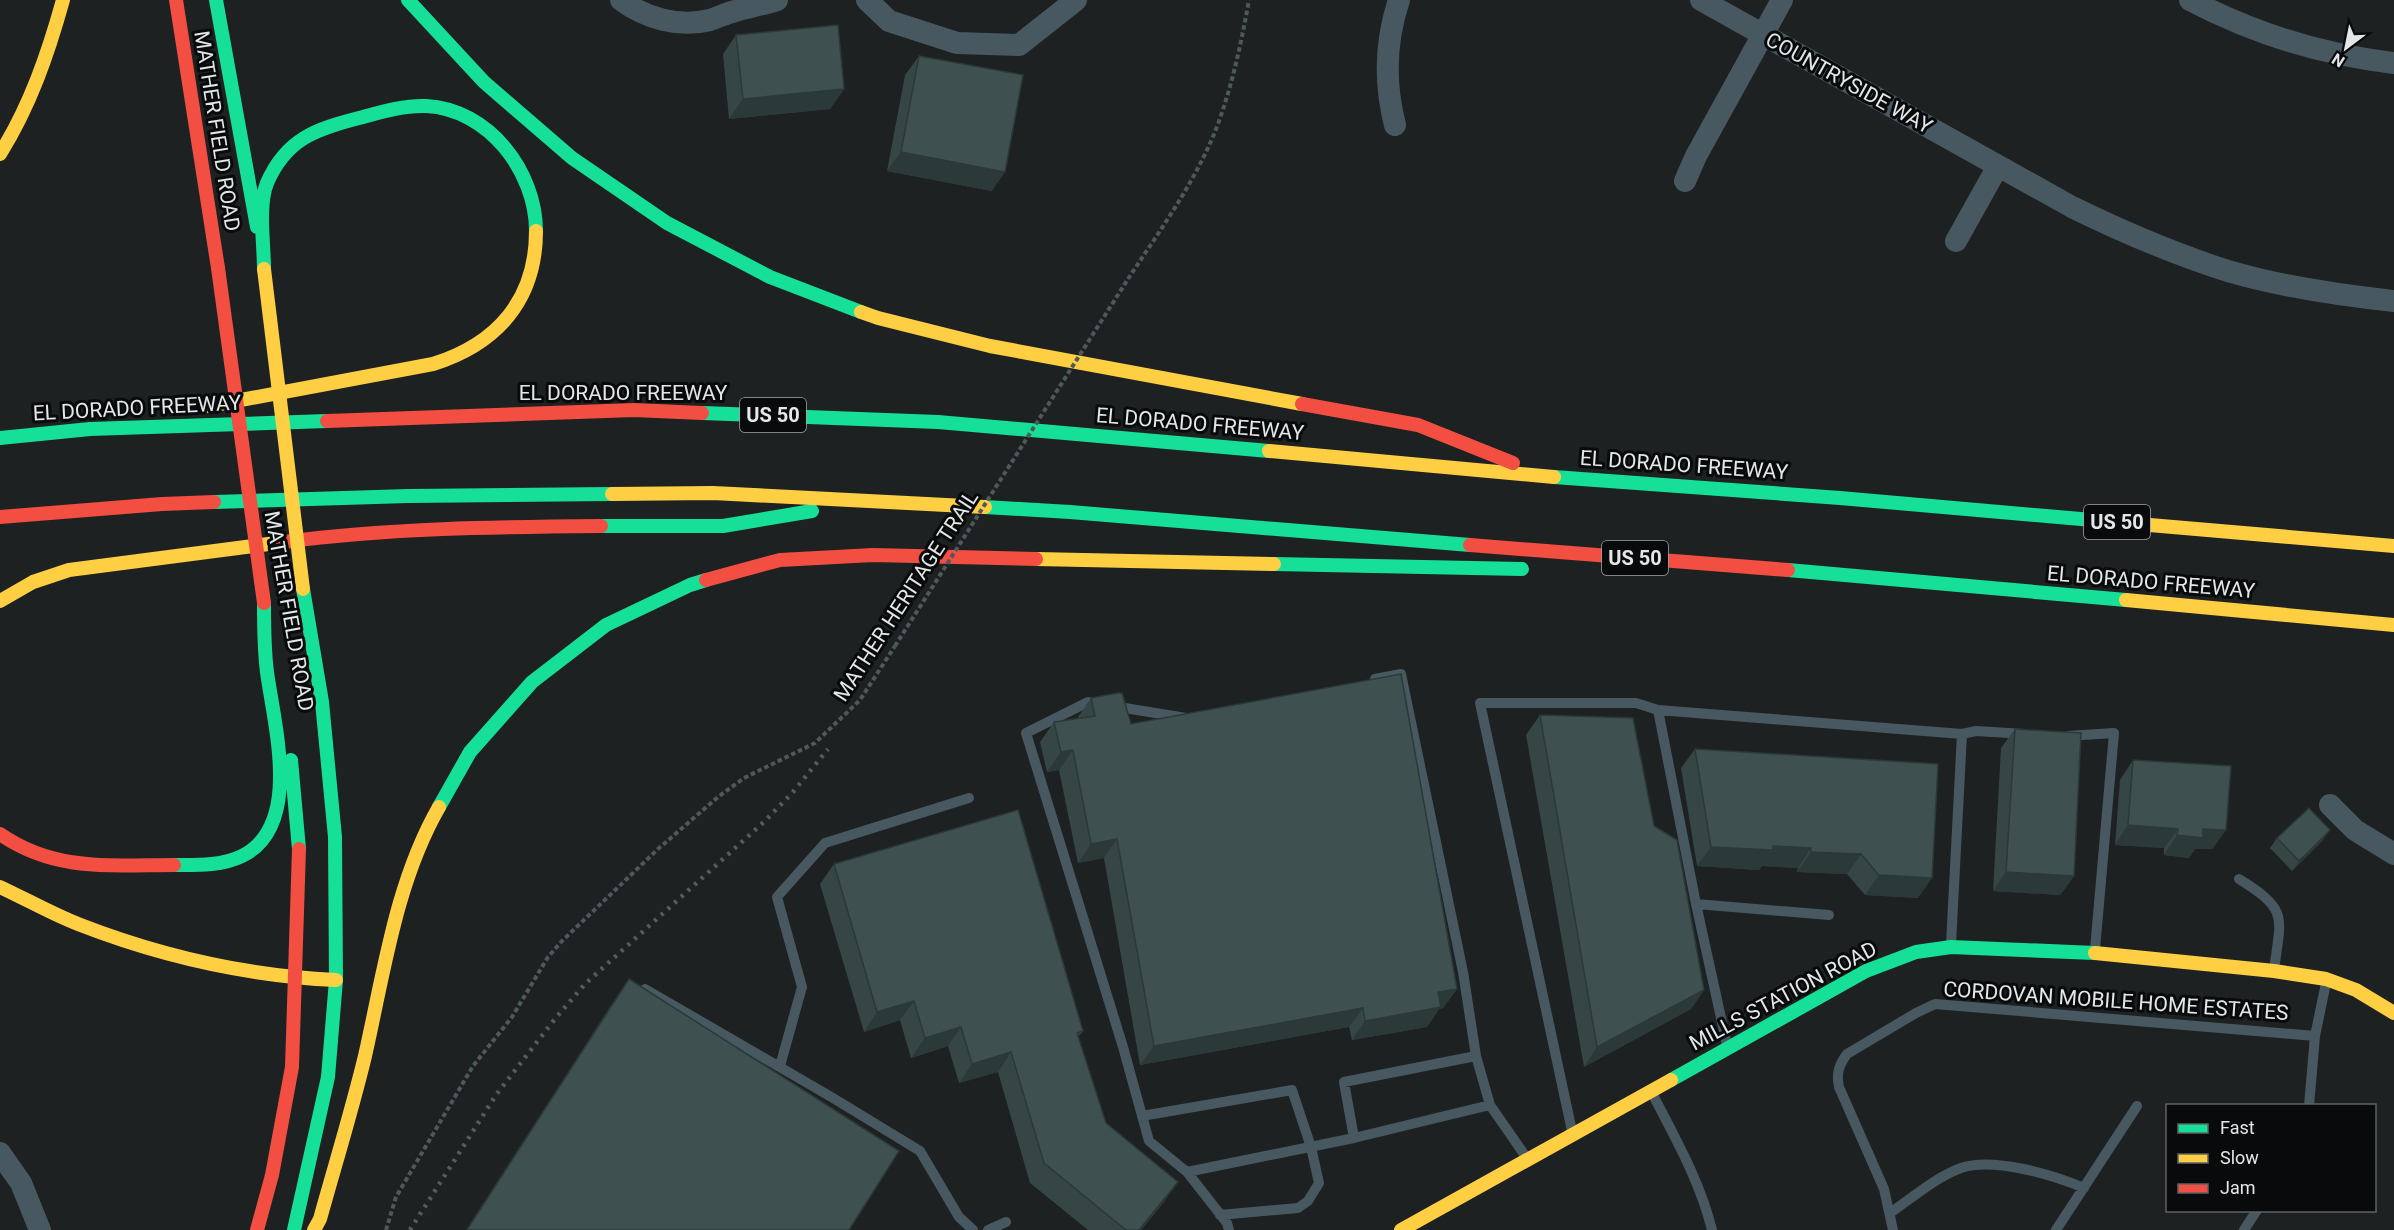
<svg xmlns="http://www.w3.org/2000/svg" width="2394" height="1230" viewBox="0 0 2394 1230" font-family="Roboto,sans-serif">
<rect width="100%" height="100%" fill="#1d2121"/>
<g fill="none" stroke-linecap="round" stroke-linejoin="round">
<path stroke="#4e595e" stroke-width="4" stroke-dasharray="4.5 3" stroke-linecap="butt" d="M1128,279C1160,230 1197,180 1218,124C1233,82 1241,44 1249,0
M386,1230L396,1197L473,1066L512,1017L548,957L562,941L658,849L718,797L744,778L815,743L860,700L895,646"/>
<path stroke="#485860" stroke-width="10" d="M1375,679L1401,674L1463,972L1476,1056L1490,1105L1526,1157
M1658,710L1696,904L1727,1045
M1186,718L1088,702L1026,733L1123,1047L1149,1141L1187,1172L1227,1223L1229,1230
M2067,736L2114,733L2095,949
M2239,879C2289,910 2281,916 2274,970
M1696,904L1829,915
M1951,944L1962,734
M645,989L833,1098L920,1151L959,1217L973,1230
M780,1066L802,987L777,897L825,843L969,798
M1652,1093C1675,1138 1700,1181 1712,1230
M2309,1106L2315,1036L2326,983
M1142,1116L1292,1090L1311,1147L1319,1183L1308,1201L1298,1208L1220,1215
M1572,1131L1480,703H1636L1658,710L1962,734L1976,731L2025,734
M1354,1138L1344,1082L1476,1056
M1187,1172L1354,1138L1490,1105
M1890,1213C1912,1198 1936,1177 1961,1168C1994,1157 2053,1175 2084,1188
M988,1230L1006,1222
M1893,1230L1884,1189L1839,1087C1836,1073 1839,1065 1847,1054L1916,1013L1935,1004L2315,1036
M2056,1230L2137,1106
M2244,1230L2257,1210"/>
<path stroke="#485860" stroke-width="22" d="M621,0C645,18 679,28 710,20C717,18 724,14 732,12C747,7 762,5 777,0
M867,0L889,21L957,43L1019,45L1076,0
M1701,0L2072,207C2123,232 2174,254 2228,271C2282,287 2338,295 2394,301
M2190,0C2253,33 2323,55 2394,63
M1395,125C1384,82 1385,42 1399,0
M1685,181L1696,156L1782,0
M1956,241L1998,166
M2330,805L2355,830L2394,854
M0,1153L21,1183L40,1230"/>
<path stroke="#16e098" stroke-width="14" d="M216,0L257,227
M408,0L484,82L572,158L667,223L770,277L861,312
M264,269C264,245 258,205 267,183C286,139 316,129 359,118C381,112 404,105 426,106C489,109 536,172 536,231
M702,413L938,422L1269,451
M0,438L90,429L327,421
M1554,477L1840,498L2138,524
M214,502L408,496L612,494
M985,507L1070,512L1470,545
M601,526H723L812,511
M1274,564L1522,569
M1788,570L2126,600
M291,760L299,849
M439,807L470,752L532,682L606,625L690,585L706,580
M174,865C196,865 222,866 242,856C303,826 274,725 267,672C264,649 264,626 264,603
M1671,1080L1866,971L1916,952L1951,947L2095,953
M294,1230L328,1077L336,980L335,837L322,702L303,589"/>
<path stroke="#ffcf43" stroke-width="14" d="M0,154C30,106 48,54 63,0
M861,312L878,318L990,346L1302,404
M209,406L433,364C497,344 536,300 536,231
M1269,451L1554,477
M612,494L713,493L985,507
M2138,524L2394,546
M1036,559L1274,564
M2126,600L2394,625
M0,601L33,582L69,570L284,542
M0,887C26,899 52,914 78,924C160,956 248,976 336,980
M2095,953L2274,971L2326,979L2356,990L2394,1013
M314,1230L320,1219C335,1165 352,1110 365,1056C384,972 396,882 439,807
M1401,1230L1671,1080"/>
<path stroke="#f24e42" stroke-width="14" d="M176,0L218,268
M1302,404L1418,425L1513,463
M327,421L634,410L702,413
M0,517L162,504L214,502
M284,542C390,528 495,527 601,526
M1470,545L1788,570
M706,580L780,560L873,555L1036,559
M0,834C55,872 110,865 174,865
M257,1230L272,1175L292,1067L299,849"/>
<path stroke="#525c61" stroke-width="4.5" stroke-dasharray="3 6" stroke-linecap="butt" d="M410,1230L496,1095L554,1020L585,984L765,821L793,792L828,749"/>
<path stroke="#4e595e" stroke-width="4" stroke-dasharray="4.5 3" stroke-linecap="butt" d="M895,646L1128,279"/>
<path stroke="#ffcf43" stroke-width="14" d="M264,269L303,589"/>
<path stroke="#f24e42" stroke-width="14" d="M218,268L264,603"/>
</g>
<path fill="#354645" d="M736,35L844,89L830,109L729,119L723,54Z
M919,56L992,191L887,171L905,75Z
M1091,698L1131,724L1457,989L1443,1008L1439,1009L1427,1027L1352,1040L1349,1027L1140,1065L1104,858L1078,863L1059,770L1047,772L1040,742L1054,722L1078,719V717Z
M1540,715L1654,826L1704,990L1691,1009L1584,1067L1526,735Z
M2015,729L2074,876L2060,895L1993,891L2001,748Z
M1695,749L1938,764L1918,898L1865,895L1847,874L1797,872L1798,868L1762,866L1759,870L1697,866L1681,768Z
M2133,760L2226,830L2212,849H2195L2189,858L2164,855V848L2115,845L2120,780Z
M2277,838L2323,840L2292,871L2270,848Z
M834,864L1083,1031L1078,1037L1106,1123L1164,1202L1141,1230H1088L1030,1183L998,1072L959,1083L948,1046L911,1058L900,1020L864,1032L820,884Z
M629,979L849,1230H466L615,999Z"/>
<path fill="#2b3938" d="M844,89L830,109L729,119L743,99Z
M901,152L1005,172L992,191L887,171Z
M1073,750L1059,770L1047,772L1061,752Z
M2128,825L2178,829L2164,848L2115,845Z
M2203,829L2226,830L2212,849H2195L2189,858L2164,855L2177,835Z
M2330,830L2323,840L2292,871L2299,861Z
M1117,839L1104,858L1078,863L1091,844Z
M1773,846L1811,848L1798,868L1762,866L1759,870L1697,866L1711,847Z
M1811,852L1861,854L1847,874L1797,872Z
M2006,872L2074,876L2060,895L1993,891Z
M1879,875L1932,878L1918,898L1865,895Z
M1457,989L1443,1008L1439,1009L1427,1027L1352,1040L1365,1021L1438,992Z
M1704,990L1691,1009L1584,1067L1597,1047Z
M914,1001L900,1020L864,1032L877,1012Z
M1363,1008L1349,1027L1140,1065L1154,1046Z
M961,1027L948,1046L911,1058L925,1038Z
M1011,1052L998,1072L959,1083L972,1064Z
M1178,1182L1164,1202L1141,1230H1139Z"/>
<path fill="#3e5150" stroke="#2b3938" stroke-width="1.5" d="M838,25L844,89L743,99L736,35Z
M919,56L1023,75L1005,172L901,152Z
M1401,674L1457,989L1438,992L1441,1007L1365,1021L1363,1008L1154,1046L1117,839L1091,844L1073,750L1061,752L1054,722L1095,716L1091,698L1118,693H1122L1131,724Z
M1540,715L1633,718L1654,826L1677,840L1704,990L1597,1047Z
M2015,729L2081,733L2074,876L2006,872Z
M1695,749L1938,764L1932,878L1879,875L1861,854L1811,852V848L1773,846V850L1711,847Z
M2133,760L2231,766L2226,830L2203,829V838L2177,835L2178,829L2128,825Z
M2309,808L2330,830L2299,861L2277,838Z
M1018,810L1083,1031L1077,1033L1106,1123L1178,1182L1139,1230H1126L1044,1163L1011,1052L972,1064L961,1027L925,1038L914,1001L877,1012L834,864Z
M629,979L899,1151L849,1230H467Z"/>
<g text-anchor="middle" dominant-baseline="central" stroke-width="6" stroke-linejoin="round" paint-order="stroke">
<g fill="#080a0b" stroke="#a1a5a6" stroke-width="1.5">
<rect x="740" y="398" width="66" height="34" rx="4.5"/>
<rect x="2084" y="505" width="66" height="34" rx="4.5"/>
<rect x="1602" y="541" width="66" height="34" rx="4.5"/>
</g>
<g font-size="20" font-weight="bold" fill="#e3e7e8">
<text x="773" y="415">US 50</text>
<text x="2117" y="522">US 50</text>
<text x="1635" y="558">US 50</text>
</g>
<g font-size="21" fill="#e3e7e8" stroke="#080a0b">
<text transform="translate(1849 83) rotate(29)">COUNTRYSIDE WAY</text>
<text transform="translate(217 131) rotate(81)">MATHER FIELD ROAD</text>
<text x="623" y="393">EL DORADO FREEWAY</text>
<text transform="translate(137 408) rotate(-3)">EL DORADO FREEWAY</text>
<text transform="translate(1200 424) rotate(5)">EL DORADO FREEWAY</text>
<text transform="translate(1684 465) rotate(4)">EL DORADO FREEWAY</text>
<text transform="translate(2151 582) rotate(5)">EL DORADO FREEWAY</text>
<text transform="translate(906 596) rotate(-57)">MATHER HERITAGE TRAIL</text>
<text transform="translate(289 611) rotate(80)">MATHER FIELD ROAD</text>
<text transform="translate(1783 996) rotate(-28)">MILLS STATION ROAD</text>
<text transform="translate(2116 1001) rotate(4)">CORDOVAN MOBILE HOME ESTATES</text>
</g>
</g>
<rect x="2166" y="1104" width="210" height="108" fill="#080a0b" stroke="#606263" stroke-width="1.5"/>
<rect x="2178" y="1124" width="30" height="9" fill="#16e098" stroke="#606263" stroke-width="1.5"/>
<text x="2220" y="1134" font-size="18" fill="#e3e7e8">Fast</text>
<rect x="2178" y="1154" width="30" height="9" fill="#ffcf43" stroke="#606263" stroke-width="1.5"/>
<text x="2220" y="1164" font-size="18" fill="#e3e7e8">Slow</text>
<rect x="2178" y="1184" width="30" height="9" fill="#f24e42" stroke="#606263" stroke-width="1.5"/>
<text x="2220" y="1194" font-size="18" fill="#e3e7e8">Jam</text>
<g transform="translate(2346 48) rotate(212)" stroke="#080a0b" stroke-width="4.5" paint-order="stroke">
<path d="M0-4.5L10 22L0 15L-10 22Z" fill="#e3e7e8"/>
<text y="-9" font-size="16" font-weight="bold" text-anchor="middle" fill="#e3e7e8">N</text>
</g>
</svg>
